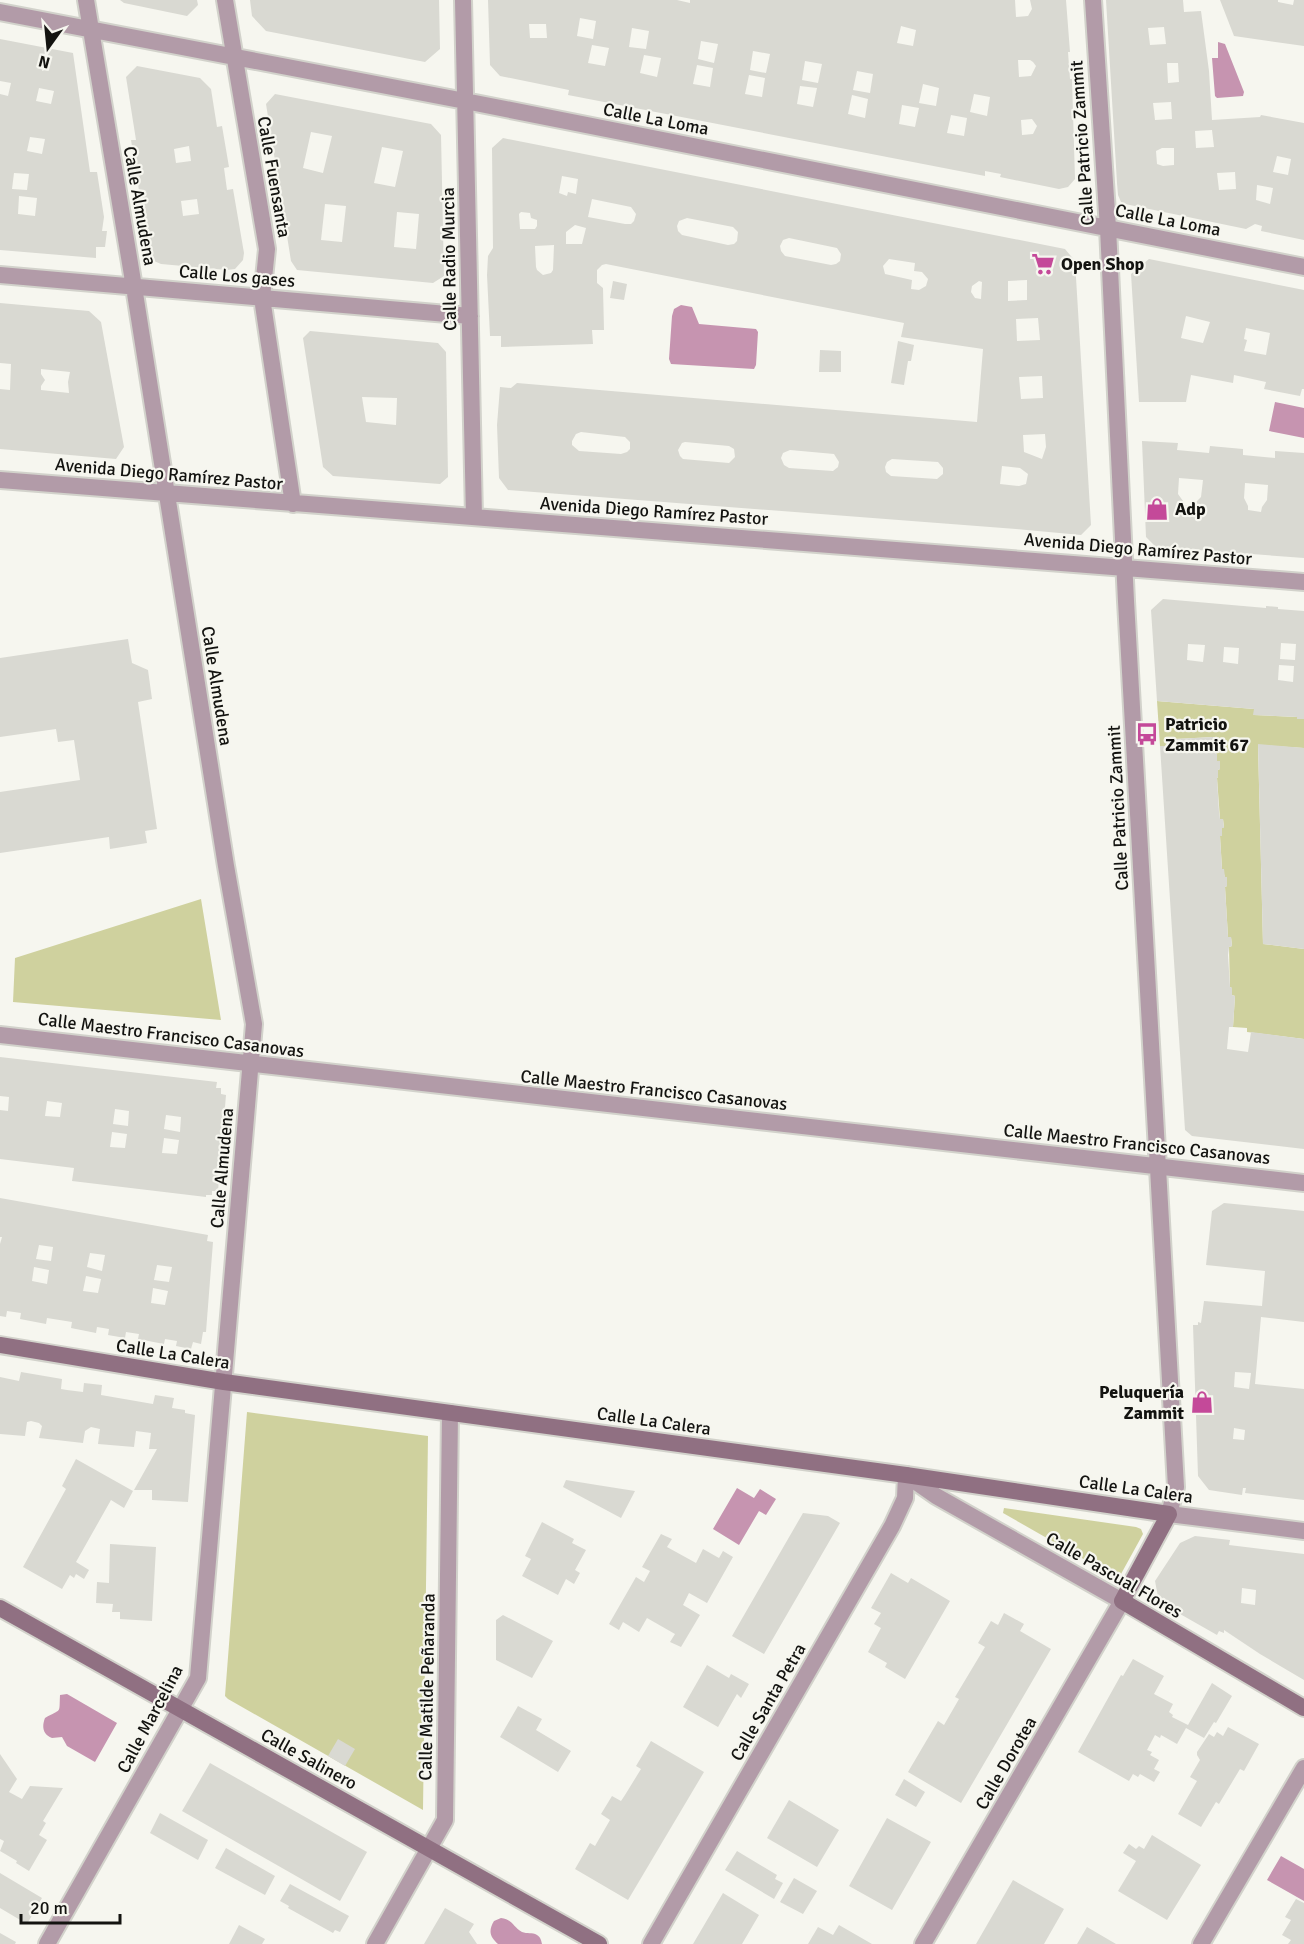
<svg xmlns="http://www.w3.org/2000/svg" width="1304" height="1944" viewBox="0 0 1304 1944" font-family="Signika,sans-serif">
<rect width="100%" height="100%" fill="#f6f6ef"/>
<path fill="#cfd19e" d="M1157,701L1254,709V715L1297,717V719H1304V748L1258,745L1263,944L1304,949V1039L1247,1032V1028L1233,1027L1235,996L1232,995V988L1230,987L1229,947L1232,946L1231,937H1228L1225,887L1227,886V877H1225L1222,869L1220,836L1222,835V828L1224,827L1223,819H1220L1217,778L1218,777V770L1220,769V761H1217V754L1215,753L1214,737L1175,739V746H1160Z
M201,899L221,1020L13,1002L15,958Z
M247,1412L428,1436L423,1810L228,1699L225,1696Z
M1004,1508L1136,1527L1141,1529L1143,1534L1121,1574L1115,1577L1003,1513Z"/>
<path fill="#c694b0" d="M1218,42L1225,44L1244,92L1243,96L1217,98L1215,96L1212,58H1218Z
M681,305L692,307L699,324L756,329L758,332L756,365L754,369L671,364L669,359L672,316L674,309Z
M1275,402L1304,408V438L1269,431Z
M737,1488L754,1498L760,1489L776,1499L766,1515L759,1511L739,1545L713,1529Z
M67,1694L117,1723L95,1762L67,1746L62,1737L52,1738C42,1734 42,1726 45,1718C62,1708 59,1715 60,1695Z
M1281,1856L1304,1869V1901L1267,1880Z
M501,1918C512,1919 513,1927 522,1932C527,1934 532,1932 537,1935C541,1938 541,1940 542,1944H498C490,1937 488,1931 494,1921Z"/>
<path fill="#d9d9d2" fill-rule="evenodd" d="M120,0H197L198,5L187,16L124,3Z
M250,0H439L440,49L425,62L266,31L252,16Z
M488,0H677L690,3V0H1015L1016,17L1028,16L1032,9L1030,0H1066L1070,52H1068L1070,79H1072L1075,179L1068,187L1059,189L1000,177L1001,174L985,171V176L568,95L569,90L500,76L490,65ZM580,18L596,21L593,39L577,36ZM529,24H546L547,38H530ZM901,26L916,30L913,46L897,43ZM632,28L649,31L646,49L629,47ZM701,41L718,44L714,63L698,59ZM592,45L609,48L605,66L588,63ZM753,51L770,54L766,73L750,70ZM644,55L661,58L657,77L640,73ZM1018,60H1030L1033,62L1036,66L1031,76L1019,77ZM805,61L822,64L818,83L802,80ZM697,65L713,68L710,87L693,84ZM857,71L873,74L870,93L853,90ZM749,75L765,78L762,97L745,94ZM923,84L939,88L936,106L919,103ZM800,86L817,88L813,107L797,104ZM974,94L990,97L987,116L970,112ZM852,95L868,99L865,118L848,114ZM902,105L919,108L915,127L899,124ZM951,115L967,118L964,136L947,133ZM1032,119L1037,126L1033,134L1022,135L1021,120Z
M1106,0H1183L1184,12L1201,11L1209,71L1212,120L1260,117L1261,115L1304,123V240L1261,231L1262,226L1255,224L1246,229L1125,204L1121,202L1118,195L1117,183ZM1164,27L1166,44L1150,45L1148,28ZM1167,63H1178L1179,82L1168,83ZM1171,102L1172,119L1155,120L1153,103ZM1212,130L1214,147L1196,148L1195,131ZM1162,148H1174V165L1163,166L1157,164L1156,151ZM1277,156L1291,159L1288,175L1273,172ZM1235,172L1236,189L1219,190L1217,173ZM1257,185L1273,188L1270,204L1256,200Z
M1220,0H1278V2L1293,5L1294,0H1304V46L1234,36Z
M0,39L73,53L90,172H97L104,217L102,231H107L105,247H96V258L0,250V94L8,96L11,83L0,81ZM39,88L54,91L51,104L36,101ZM30,137L45,139L42,154L27,151ZM14,173L29,174L27,190L12,189ZM19,196L37,198L35,216L18,214Z
M137,66L200,78L211,89L217,127L222,126L229,167L224,168L227,190L233,189L244,253L243,260L235,269L227,270L161,264L154,261L149,254L131,140H136L126,77ZM189,146L191,161L176,163L174,149ZM197,199L199,214L183,216L181,201Z
M275,94L431,124L441,135L444,276L433,283L297,270L291,261L266,104ZM311,132L332,136L323,173L303,168ZM382,147L403,151L395,187L374,183ZM325,204L346,206L342,242L321,240ZM397,212L419,214L416,249L394,247Z
M503,138L1065,249L1075,261L1091,525L1081,535L1016,529L508,490L499,478L497,425L500,387L511,388L517,383L977,422L983,349L901,337L904,323L606,264L602,265L597,270V283L603,288L604,330H592L593,344L501,347V336H490L487,275L488,256L493,248L492,148ZM562,176L578,179L576,194L568,192L567,196L559,193ZM592,199L631,207L636,214L634,221L631,224H625L588,217ZM521,212L530,213L531,218L537,220V226L535,229H520L519,214ZM687,218L733,227L738,232L737,241L734,244L728,245L682,235L678,231L677,226L679,221ZM575,225L586,228L582,244H566V232ZM789,238L837,248L841,254L840,261L836,264L831,265L785,256L781,251L780,246L783,240ZM554,245L553,270L551,273L543,275L537,270L536,267L535,246ZM889,259L915,263L914,271L922,272L928,279L926,286L919,290L911,289L912,280L885,274L883,266ZM1027,280V300L1008,301V281ZM979,281L982,282L981,299L975,298L971,292L972,286ZM1038,318L1040,340L1017,341L1016,319ZM1042,376L1043,398L1021,399L1019,377ZM581,432L625,437L630,442V449L627,452L621,454L579,451L572,445V441L576,434ZM1045,434L1046,447L1042,459L1024,452L1023,435ZM685,442L729,446L734,449L735,457L729,463L683,459L680,456L678,450L682,443ZM790,450L834,454L839,462L838,467L833,471L789,468L784,465L781,458L783,453ZM892,459L938,462L943,468V474L937,479L891,476L886,472L885,467L887,462ZM1002,466L1020,468L1028,474L1026,484L1019,486L1000,484Z
M1149,259L1304,290V389H1302L1300,396L1264,389L1266,382L1234,375L1233,383L1191,375L1186,402H1139L1131,274ZM1186,316L1210,322L1203,343L1181,338ZM1246,328L1270,333L1266,355L1244,351L1247,340L1244,339Z
M613,281L627,284L624,300L610,298Z
M0,303L89,311L101,322L124,447L116,459L0,449V389L10,390L11,364L0,363ZM41,369L70,372L68,382L69,393L41,390V386L45,380L41,374Z
M310,331L438,343L446,352L448,477L440,484L333,476L323,467L303,338ZM362,397L397,398L396,425L366,422Z
M898,341L914,345L911,361H908L904,385L891,383Z
M820,350L841,351V372H819Z
M1142,441L1178,443L1177,450L1209,453L1210,446L1243,449V455L1275,458V451L1304,453V558L1156,547L1146,537ZM1179,478L1203,480L1201,497L1196,502V506L1182,505L1183,501L1178,494ZM1245,483L1268,485L1267,500L1262,507L1261,512L1248,510V506L1244,498Z
M1163,599L1266,608V606L1278,607V609L1304,611V719H1297V717L1253,715L1254,709L1157,701L1151,610ZM1281,643L1296,644L1295,660L1280,659ZM1188,644L1205,645L1203,662L1187,660ZM1224,647L1239,648L1238,664L1223,662ZM1279,665L1294,666L1293,682L1278,680Z
M128,639L132,663L148,670L152,699L138,702L157,829L145,831L147,843L110,849L109,837L0,853V792L80,780L74,740L58,742L56,729L0,737V658Z
M1214,737L1215,753L1217,754V761H1220V769L1218,770V777L1217,778L1219,812L1220,819H1223L1224,828H1222V836H1220L1222,869H1224L1225,877H1227V886L1225,887L1228,937H1231L1232,946L1229,947L1228,955L1230,987L1232,988V995L1235,996L1233,1027H1229L1227,1049L1248,1052L1251,1032L1304,1039V1149L1192,1136L1185,1130L1160,746H1175V739Z
M1258,744L1304,748V949L1263,944Z
M0,1057L217,1082L216,1088H221V1094L226,1095L218,1191H212V1195H206V1197L72,1181L74,1168L0,1159V1110L8,1111L9,1097L0,1096ZM47,1101L62,1103L60,1117L45,1116ZM115,1109L129,1111L128,1126L113,1124ZM166,1115L181,1117L180,1132L164,1129ZM112,1132L127,1134L125,1148L110,1147ZM164,1138L179,1140L177,1154L162,1153Z
M0,1198L208,1235L207,1241L213,1242L206,1332H203L201,1344L193,1342L191,1349L176,1346L177,1341L165,1339L164,1344L138,1339L139,1334L126,1332L125,1338L108,1335L109,1329L97,1327L96,1333L71,1328L72,1322L47,1318L46,1324L20,1319L21,1313L7,1311L6,1317L0,1316V1244L2,1237H0ZM39,1245L53,1247L51,1261L36,1259ZM90,1253L105,1255L102,1271L87,1267ZM157,1265L172,1267L169,1282L154,1280ZM34,1267L49,1270L47,1284L32,1281ZM86,1276L101,1279L98,1293L83,1291ZM153,1288L168,1291L165,1305L151,1303Z
M1224,1203L1304,1211V1322L1261,1317L1255,1384L1304,1389V1500L1245,1493L1246,1488H1243L1242,1495L1209,1490L1198,1476L1193,1325H1198V1322L1201,1323L1204,1301L1262,1306L1265,1271L1206,1265L1212,1211ZM1235,1372L1251,1373L1249,1389L1234,1387ZM1234,1428L1245,1430L1244,1440L1233,1439Z
M21,1372L62,1379L61,1389L67,1390L83,1392L84,1383L102,1385L101,1395L153,1404L155,1395L174,1398L172,1408L185,1410V1413L195,1415L188,1502L152,1500V1490H134L157,1449H149L151,1433L136,1431L134,1447L98,1444L100,1429L91,1427L85,1431L83,1443L39,1438L42,1426L39,1423L31,1421L27,1422L25,1436L0,1434V1377L19,1381Z
M76,1459L133,1491L124,1508L111,1500L76,1562L89,1570L84,1579L76,1574L74,1578L70,1575L62,1589L23,1567L66,1489L62,1486Z
M566,1480L597,1485L635,1491L621,1518L563,1487Z
M803,1513L828,1516L840,1523L764,1654L732,1636Z
M542,1522L574,1539L572,1543L586,1550L575,1570L580,1573L574,1584L566,1579L558,1595L522,1576L531,1559L525,1556Z
M661,1534L672,1539L667,1547L696,1563L703,1549L719,1558L723,1551L733,1557L707,1603L689,1593L683,1605L700,1615L681,1647L670,1642L675,1634L647,1618L639,1632L623,1622L619,1630L609,1624L636,1577L644,1582L650,1571L642,1567Z
M1195,1536L1230,1540L1229,1545L1304,1554V1680L1260,1654L1224,1630V1633L1219,1631L1217,1635L1159,1602L1155,1581L1180,1543ZM1242,1588L1256,1590L1255,1605L1241,1603Z
M110,1544L156,1547L152,1621L120,1619V1612H112L113,1604L96,1603L97,1582L109,1583Z
M891,1573L908,1583L911,1578L950,1601L905,1679L885,1667L887,1663L868,1652L881,1628L874,1624L881,1613L871,1608Z
M1004,1613L1024,1624L1020,1631L1051,1649L961,1803L908,1772L938,1721L944,1725L959,1699L955,1697L985,1647L978,1643L991,1621L998,1625Z
M503,1615L553,1641L532,1678L496,1660V1620Z
M1133,1659L1164,1676L1154,1694L1173,1704L1169,1712L1173,1715L1172,1717L1188,1725L1212,1683L1232,1696L1216,1723L1214,1722L1204,1738L1186,1728L1177,1744L1161,1735L1160,1738L1155,1735L1147,1750L1152,1752L1150,1755L1159,1760L1154,1769L1160,1772L1154,1782L1140,1774L1138,1777L1133,1774L1129,1781L1078,1752L1121,1675L1123,1676Z
M707,1665L729,1678L731,1674L749,1684L741,1698L737,1694L718,1727L683,1707Z
M518,1706L542,1719L536,1730L571,1751L558,1772L500,1737Z
M1228,1727L1259,1744L1244,1771L1240,1769L1219,1804L1216,1802L1201,1827L1178,1814L1197,1781L1190,1777L1200,1760L1197,1755V1752L1209,1734L1214,1737L1217,1732L1223,1736Z
M338,1739L355,1749L345,1766L328,1756Z
M651,1741L704,1772L628,1900L575,1869L590,1843L595,1846L610,1820L601,1814L612,1796L621,1801L625,1795L641,1769L636,1766Z
M0,1754L17,1779L9,1792L22,1799L30,1786L63,1788L43,1821L46,1823L39,1835L47,1840L29,1871L16,1863L17,1861L0,1851L4,1841L0,1839Z
M210,1763L367,1852L340,1901L182,1811Z
M904,1779L925,1792L916,1807L895,1795Z
M789,1800L839,1830L817,1867L767,1838Z
M160,1813L208,1840L198,1860L150,1833Z
M887,1818L931,1842L892,1910L849,1886Z
M1152,1835L1201,1865L1167,1920L1118,1891L1136,1861L1123,1853L1129,1844L1136,1849L1139,1846L1144,1849Z
M226,1848L275,1876L265,1895L215,1868Z
M737,1851L777,1875L775,1879L783,1883L774,1899L725,1870Z
M0,1873L42,1898L27,1924L0,1908Z
M794,1878L817,1891L803,1914L780,1902Z
M1013,1880L1064,1909L1044,1944H976Z
M290,1884L349,1916L340,1932L335,1930L333,1933L288,1908L289,1906L280,1901Z
M723,1893L759,1915L742,1944H693Z
M1296,1899L1304,1903V1944H1288L1291,1940L1282,1935L1291,1920L1285,1917Z
M445,1908L474,1924L469,1932L477,1944H424Z
M239,1925L265,1939L262,1944H229Z
M839,1925L872,1944H808L818,1927L833,1935Z
M1087,1927L1116,1944H1077Z
M0,1933L16,1942L15,1944H0Z"/>
<g fill="none" stroke-linecap="round" stroke-linejoin="round">
<g stroke="#d2d2cb" stroke-width="20">
<path id="pedestrian" d="M906,1475L936,1496L1122,1601"/>
</g>
<g stroke="#d2d2cb" stroke-width="20">
<path id="minor" d="M225,0L267,249L262,298L293,504
M463,0L474,517
M1093,0L1108,228L1126,601L1176,1487L1169,1514
M0,12L465,101L1304,267
M0,275L470,316
M0,480L1304,582
M0,1035L1304,1183
M47,1944L198,1678L254,1024L226,866L134,287L86,0
M375,1944L445,1820L450,1413
M651,1944L892,1526L905,1498L906,1475
M923,1944L1122,1601
M1201,1944L1304,1768"/>
</g>
<g stroke="#d2d2cb" stroke-width="20">
<path id="tertiary" d="M1169,1514L1304,1531"/>
</g>
<g stroke="#d2d2cb" stroke-width="20">
<path id="secondary" d="M0,1345L224,1382L906,1475L1169,1514L1122,1601L1304,1708
M0,1608L599,1944"/>
</g>
<use href="#pedestrian" stroke="#b29ba8" stroke-width="16"/>
<use href="#minor" stroke="#b29ba8" stroke-width="16"/>
<use href="#tertiary" stroke="#b29ba8" stroke-width="16"/>
<use href="#secondary" stroke="#907082" stroke-width="16"/>
</g>
<defs>
<g id="supermarket-bare" transform="scale(1.8)"><path d="M-6-5.5h2.5l.6 2H6L4.5 2H-2.5L-4.4-4H-6ZM-1.5 3.2a1.3 1.3 0 1 0 .1 0ZM3 3.2a1.3 1.3 0 1 0 .1 0Z" fill="#c44999" stroke="#f6f6ef" stroke-width="2.5" paint-order="stroke"/></g>
<g id="shop-bare" transform="scale(1.8)"><path d="M-5-2.5h2.3a2.7 3.5 0 0 1 5.4 0H5L5.5 6h-11ZM-1.5-2.5h3a1.5 2.3 0 0 0-3 0Z" fill="#c44999" stroke="#f6f6ef" stroke-width="2.5" paint-order="stroke"/></g>
<g id="bus-bare" transform="scale(1.8)"><path d="M-5-6H5V4H4V6H2V4H-2V6H-4V4H-5ZM-3.5-4V0h7V-4ZM-3.5 1.2v1.5H-2V1.2ZM2 1.2v1.5H3.5V1.2Z" fill="#c44999" stroke="#f6f6ef" stroke-width="2.5" paint-order="stroke"/></g>
</defs>
<g fill-rule="evenodd">
<use href="#supermarket-bare" x="1043" y="264"/>
<use href="#shop-bare" x="1157" y="509"/>
<use href="#bus-bare" x="1147" y="734"/>
<use href="#shop-bare" x="1202" y="1402"/>
</g>
<g text-anchor="middle" dominant-baseline="central" stroke-width="4.5" stroke-linejoin="round" paint-order="stroke">
<g font-size="18" fill="#131310" stroke="#f6f6ef">
<text transform="translate(656 119) rotate(11)">Calle La Loma</text>
<text transform="translate(1082 143) rotate(-94)">Calle Patricio Zammit</text>
<text transform="translate(274 177) rotate(80)">Calle Fuensanta</text>
<text transform="translate(140 206) rotate(80)">Calle Almudena</text>
<text transform="translate(1168 220) rotate(11)">Calle La Loma</text>
<text transform="translate(449 259) rotate(-91)">Calle Radio Murcia</text>
<text transform="translate(237 276) rotate(5)">Calle Los gases</text>
<text transform="translate(169 474) rotate(5)">Avenida Diego Ramírez Pastor</text>
<text transform="translate(654 511) rotate(4)">Avenida Diego Ramírez Pastor</text>
<text transform="translate(1138 549) rotate(5)">Avenida Diego Ramírez Pastor</text>
<text transform="translate(217 686) rotate(81)">Calle Almudena</text>
<text transform="translate(1118 808) rotate(-93)">Calle Patricio Zammit</text>
<text transform="translate(171 1035) rotate(7)">Calle Maestro Francisco Casanovas</text>
<text transform="translate(654 1090) rotate(6)">Calle Maestro Francisco Casanovas</text>
<text transform="translate(1137 1144) rotate(6)">Calle Maestro Francisco Casanovas</text>
<text transform="translate(222 1168) rotate(-85)">Calle Almudena</text>
<text transform="translate(173 1354) rotate(9)">Calle La Calera</text>
<text transform="translate(654 1421) rotate(8)">Calle La Calera</text>
<text transform="translate(1136 1489) rotate(8)">Calle La Calera</text>
<text transform="translate(1114 1575) rotate(30)">Calle Pascual Flores</text>
<text transform="translate(427 1687) rotate(-89)">Calle Matilde Peñaranda</text>
<text transform="translate(768 1702) rotate(-60)">Calle Santa Petra</text>
<text transform="translate(150 1719) rotate(-62)">Calle Marcelina</text>
<text transform="translate(309 1759) rotate(29)">Calle Salinero</text>
<text transform="translate(1006 1763) rotate(-60)">Calle Dorotea</text>
</g>
<g font-size="18" font-weight="bold" fill="#131310" stroke="#f6f6ef" text-anchor="start">
<text x="1061" y="264">Open Shop</text>
<text x="1175" y="509">Adp</text>
<text x="1165" y="724">Patricio<tspan x="1165" dy="21">Zammit 67</tspan></text>
<text x="1184" y="1392" text-anchor="end">Peluquería<tspan x="1184" dy="21">Zammit</tspan></text>
</g>
</g>
<g transform="translate(48 48) rotate(195)" stroke="#f6f6ef" stroke-width="4.5" paint-order="stroke">
<path d="M0-4.5L10 22L0 15L-10 22Z" fill="#131310"/>
<text y="-9" font-size="16" font-weight="bold" text-anchor="middle" fill="#131310">N</text>
</g>
<path d="M21 1914v9h99v-9" fill="none" stroke="#131310" stroke-width="3"/>
<text x="30" y="1914" font-size="18" fill="#131310" stroke="#f6f6ef" stroke-width="4.5" paint-order="stroke">20 m</text>
</svg>
